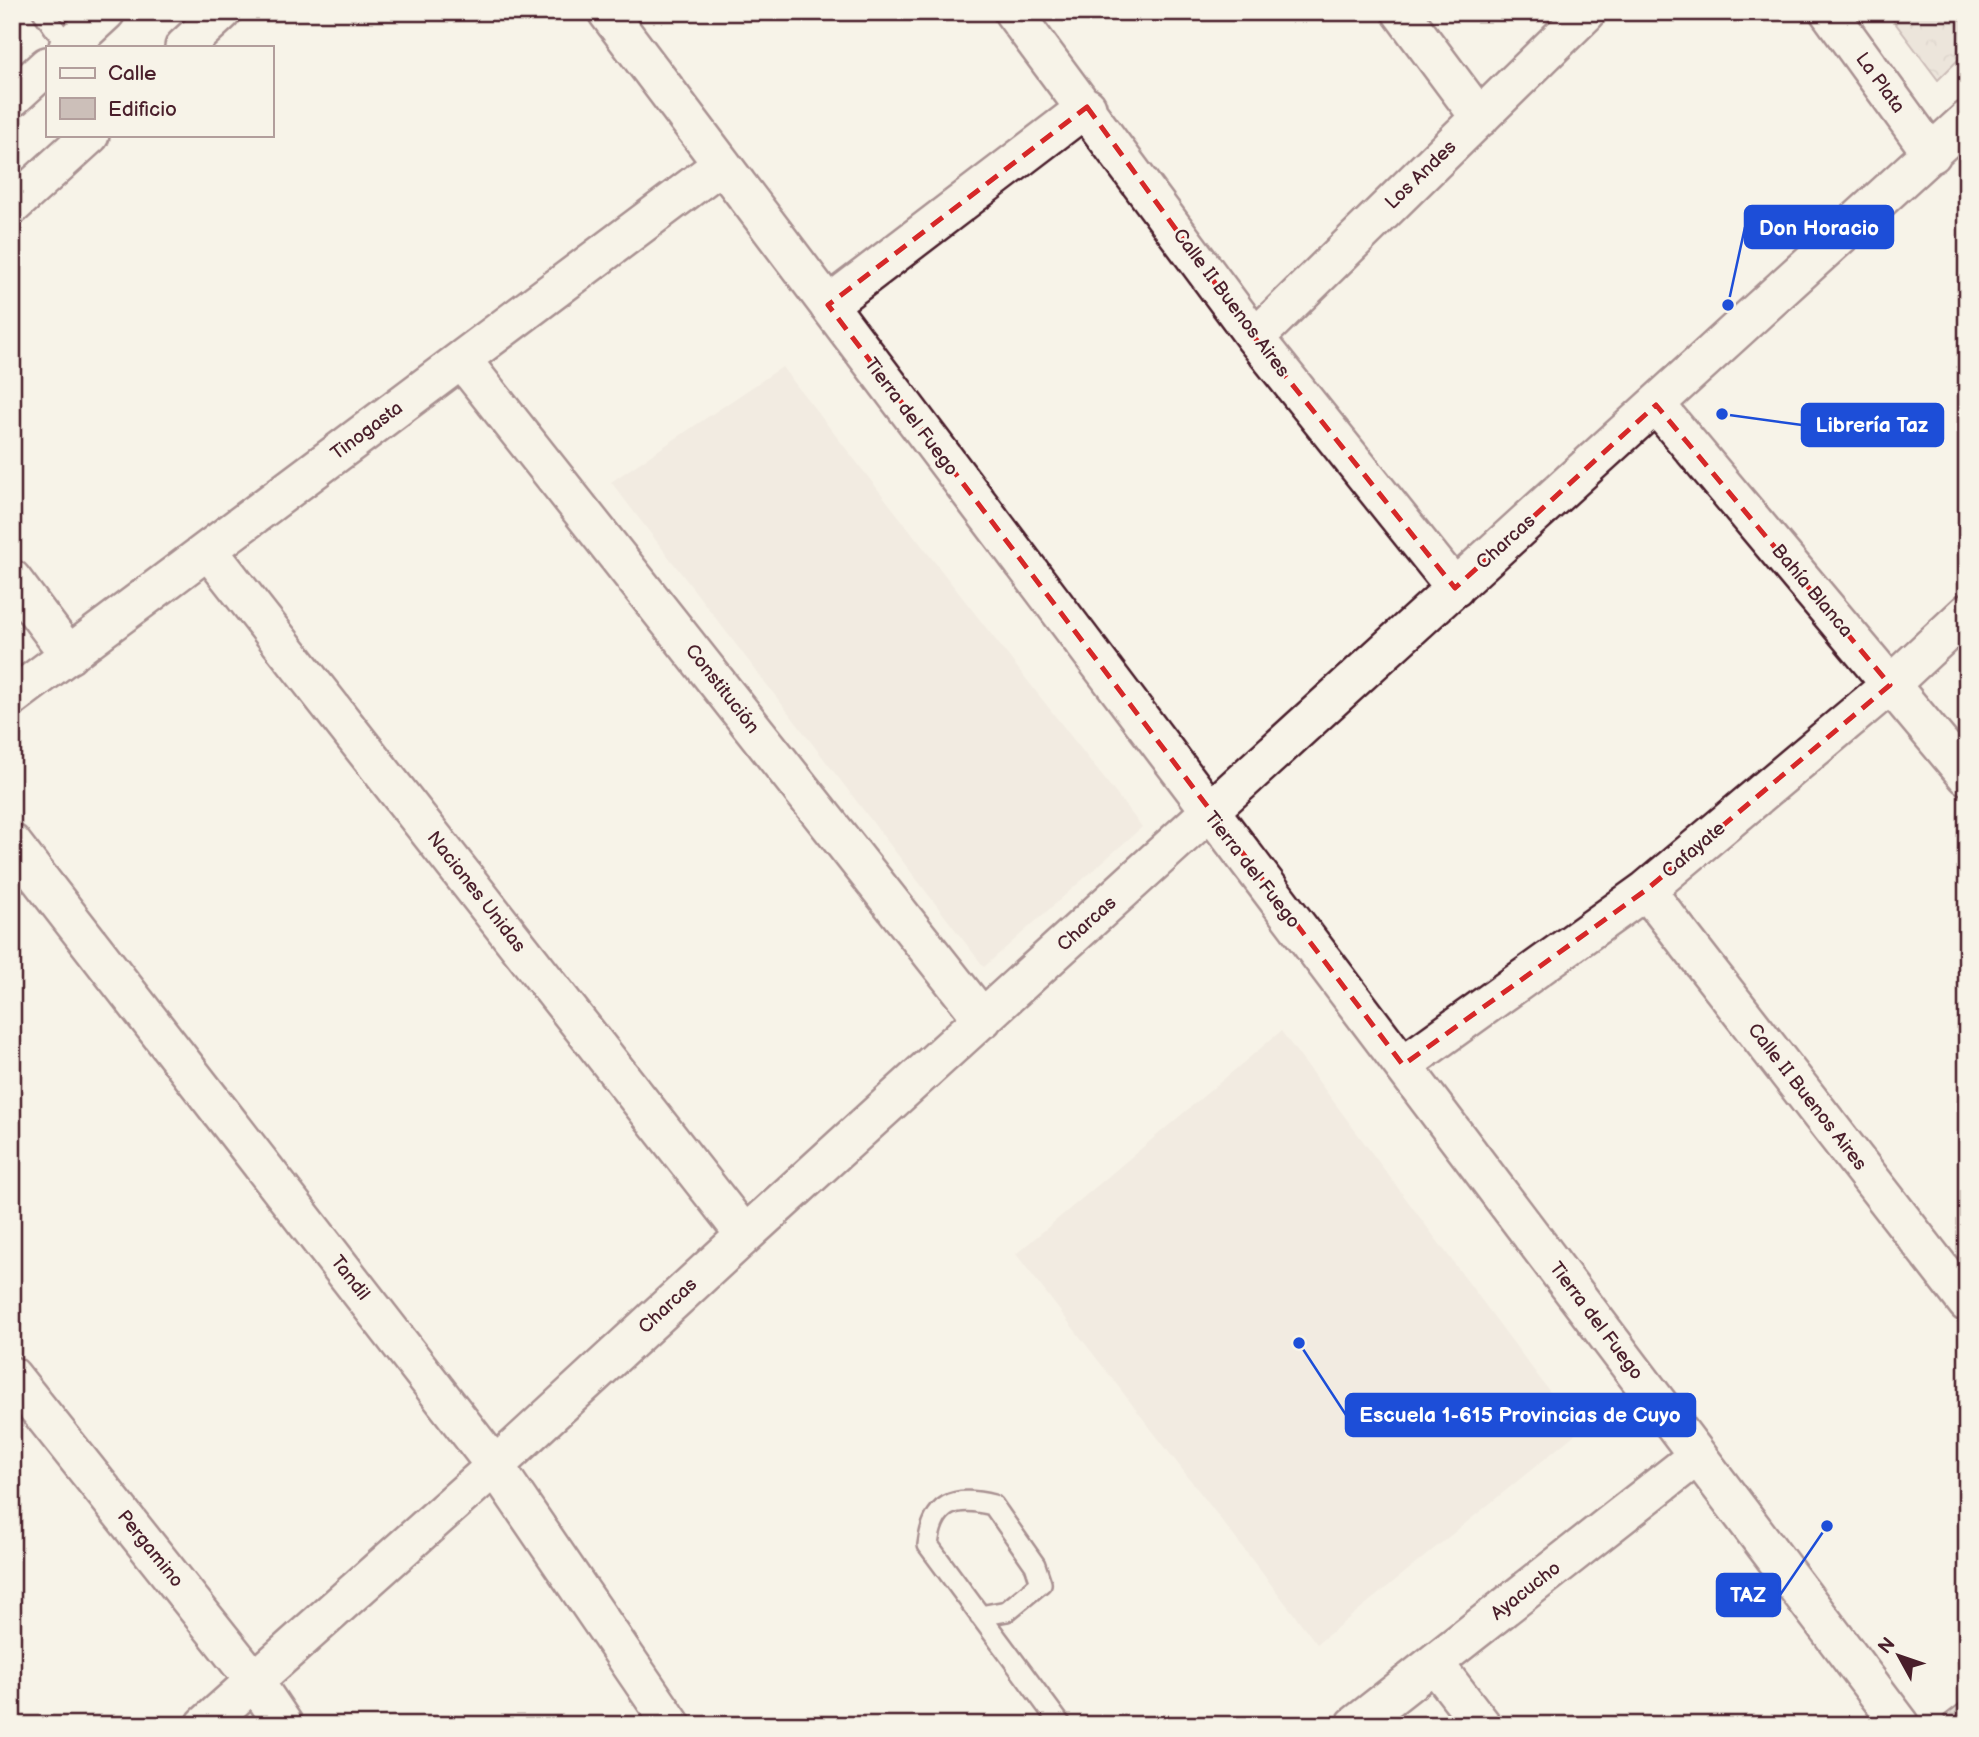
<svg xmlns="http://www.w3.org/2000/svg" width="1979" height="1737" viewBox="0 0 1979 1737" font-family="'Balsamiq Sans',sans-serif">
<defs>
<pattern id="park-crowns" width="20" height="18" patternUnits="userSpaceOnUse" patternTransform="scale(1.75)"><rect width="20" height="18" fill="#ded4cc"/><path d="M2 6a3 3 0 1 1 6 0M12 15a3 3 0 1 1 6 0" fill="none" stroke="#c0b6af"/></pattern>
<pattern id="building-cross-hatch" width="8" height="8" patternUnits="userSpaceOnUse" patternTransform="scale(1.75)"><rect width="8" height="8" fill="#ccbfb9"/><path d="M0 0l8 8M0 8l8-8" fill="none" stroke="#b1a49f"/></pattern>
<filter id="shadow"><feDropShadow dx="6" dy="6" stdDeviation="3.5" flood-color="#0004"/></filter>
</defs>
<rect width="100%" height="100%" fill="#f7f3e8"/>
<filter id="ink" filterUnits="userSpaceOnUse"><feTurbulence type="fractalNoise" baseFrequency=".0143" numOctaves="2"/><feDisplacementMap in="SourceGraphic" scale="14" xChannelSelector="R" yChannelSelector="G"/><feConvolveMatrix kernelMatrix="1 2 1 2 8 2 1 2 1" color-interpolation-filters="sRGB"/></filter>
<g filter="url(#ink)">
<path fill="#eae3da" d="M782,367L1142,827L984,967L611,482Z
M1281,1031L1579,1431L1317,1644L1016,1254Z"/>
<path fill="url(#park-crowns)" stroke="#947a7c" stroke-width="2" d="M1887,12H1967V51L1938,80Z"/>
<path fill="url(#building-cross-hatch)" stroke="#4a1f2b" stroke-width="2" filter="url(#shadow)" d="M1967,1698V1725H1951L1944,1716Z"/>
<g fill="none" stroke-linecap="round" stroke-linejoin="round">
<g stroke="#4a1f2b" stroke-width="24">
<path id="lane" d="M43,12L68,47
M980,1616L1007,1611L1041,1583L1035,1565L993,1505C954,1495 933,1503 928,1545L1061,1725"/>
</g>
<g stroke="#4a1f2b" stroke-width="42">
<path id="street" d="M607,12C1038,583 1468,1155 1901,1725
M1013,12L1255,338L1455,588
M1401,12L1480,118
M1829,12L1932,154
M68,47L106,12
M184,47L222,12
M12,98L47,66
M12,206L90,135
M828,305L1087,107
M1255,338L1587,12
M462,360L983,1019
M1656,405L1967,776
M208,550L745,1235
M12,579L69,655
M12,697L722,164
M12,843L495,1466L672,1725
M1646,890L1967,1303
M1403,1065L1646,890L1890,685L1967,613
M12,1376L253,1679L284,1725
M1434,1663L1482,1725
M205,1725L495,1466L745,1235L1967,120
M1355,1725L1697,1456"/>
</g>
<use href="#lane" stroke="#f7f3e8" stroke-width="19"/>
<use href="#street" stroke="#f7f3e8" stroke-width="37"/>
</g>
</g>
<path d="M0 0H1979V1737H0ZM1087,107L1255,338L1455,588L1656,405L1890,685L1646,890L1403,1065L828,305Z" fill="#f7f3e8" fill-opacity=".55" fill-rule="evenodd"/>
<path fill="none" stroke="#d62828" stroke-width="5" stroke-dasharray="14 9" stroke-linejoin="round" d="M1087,107L1255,338L1455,588L1656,405L1890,685L1646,890L1403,1065L828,305Z"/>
<g text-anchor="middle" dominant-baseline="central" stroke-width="5" stroke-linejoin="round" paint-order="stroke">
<g font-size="19" fill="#4a1f2b" stroke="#f7f3e8">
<text transform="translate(1880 83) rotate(54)">La Plata</text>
<text transform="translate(1421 175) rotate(-44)">Los Andes</text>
<text transform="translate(1231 303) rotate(53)">Calle II Buenos Aires</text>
<text transform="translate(911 417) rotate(53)">Tierra del Fuego</text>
<text transform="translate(367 431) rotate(-37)">Tinogasta</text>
<text transform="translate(1506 542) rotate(-42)">Charcas</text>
<text transform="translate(1812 591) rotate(50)">Bahía Blanca</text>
<text transform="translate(722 689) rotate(52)">Constitución</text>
<text transform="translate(1694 850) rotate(-40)">Cafayate</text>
<text transform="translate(1252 870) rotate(52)">Tierra del Fuego</text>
<text transform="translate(476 892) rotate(52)">Naciones Unidas</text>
<text transform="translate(1087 924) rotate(-42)">Charcas</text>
<text transform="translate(1807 1097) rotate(52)">Calle II Buenos Aires</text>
<text transform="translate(350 1278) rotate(52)">Tandil</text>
<text transform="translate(668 1306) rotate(-43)">Charcas</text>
<text transform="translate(1596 1321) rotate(53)">Tierra del Fuego</text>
<text transform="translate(150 1549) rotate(51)">Pergamino</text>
<text transform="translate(1526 1591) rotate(-38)">Ayacucho</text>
</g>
</g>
<path fill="none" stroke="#1d4ed8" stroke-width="2.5" d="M1728 305L1745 227M1722 414L1802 425M1299 1343L1346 1415M1827 1526L1780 1595"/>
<g fill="#1d4ed8" stroke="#f7f3e8" stroke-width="2.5">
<circle cx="1728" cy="305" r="7"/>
<circle cx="1722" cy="414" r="7"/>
<circle cx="1299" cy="1343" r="7"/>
<circle cx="1827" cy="1526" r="7"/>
</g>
<g fill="#1d4ed8" stroke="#1d4ed8" stroke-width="2.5">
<rect x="1745" y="206" width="148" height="42" rx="7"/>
<rect x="1802" y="404" width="141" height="42" rx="7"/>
<rect x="1346" y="1394" width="349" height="42" rx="7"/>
<rect x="1717" y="1574" width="63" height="42" rx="7"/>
</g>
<g font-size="21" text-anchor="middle" font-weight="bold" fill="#fff">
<text x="1819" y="235">Don Horacio</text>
<text x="1872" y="432">Librería Taz</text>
<text x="1520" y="1422">Escuela 1-615 Provincias de Cuyo</text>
<text x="1748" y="1602">TAZ</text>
</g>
<rect width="1979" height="1737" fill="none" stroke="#f7f3e8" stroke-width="42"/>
<rect x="21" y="21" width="1937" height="1695" fill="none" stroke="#4a1f2b" stroke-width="2.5" filter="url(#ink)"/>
<rect x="46" y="46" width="228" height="91" fill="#f7f3e8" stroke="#b29e9c" stroke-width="2"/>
<rect x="60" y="68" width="35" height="10" fill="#f7f3e8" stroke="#b29e9c" stroke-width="2"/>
<text x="108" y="80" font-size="21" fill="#4a1f2b">Calle</text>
<rect x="60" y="98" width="35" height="21" fill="#ccbfb9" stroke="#b29e9c" stroke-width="2"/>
<text x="108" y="116" font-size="21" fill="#4a1f2b">Edificio</text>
<g transform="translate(1899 1656) rotate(310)" stroke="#f7f3e8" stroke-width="5" paint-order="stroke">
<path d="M0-5L12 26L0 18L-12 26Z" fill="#4a1f2b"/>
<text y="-10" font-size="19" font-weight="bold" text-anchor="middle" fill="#4a1f2b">N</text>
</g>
</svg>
